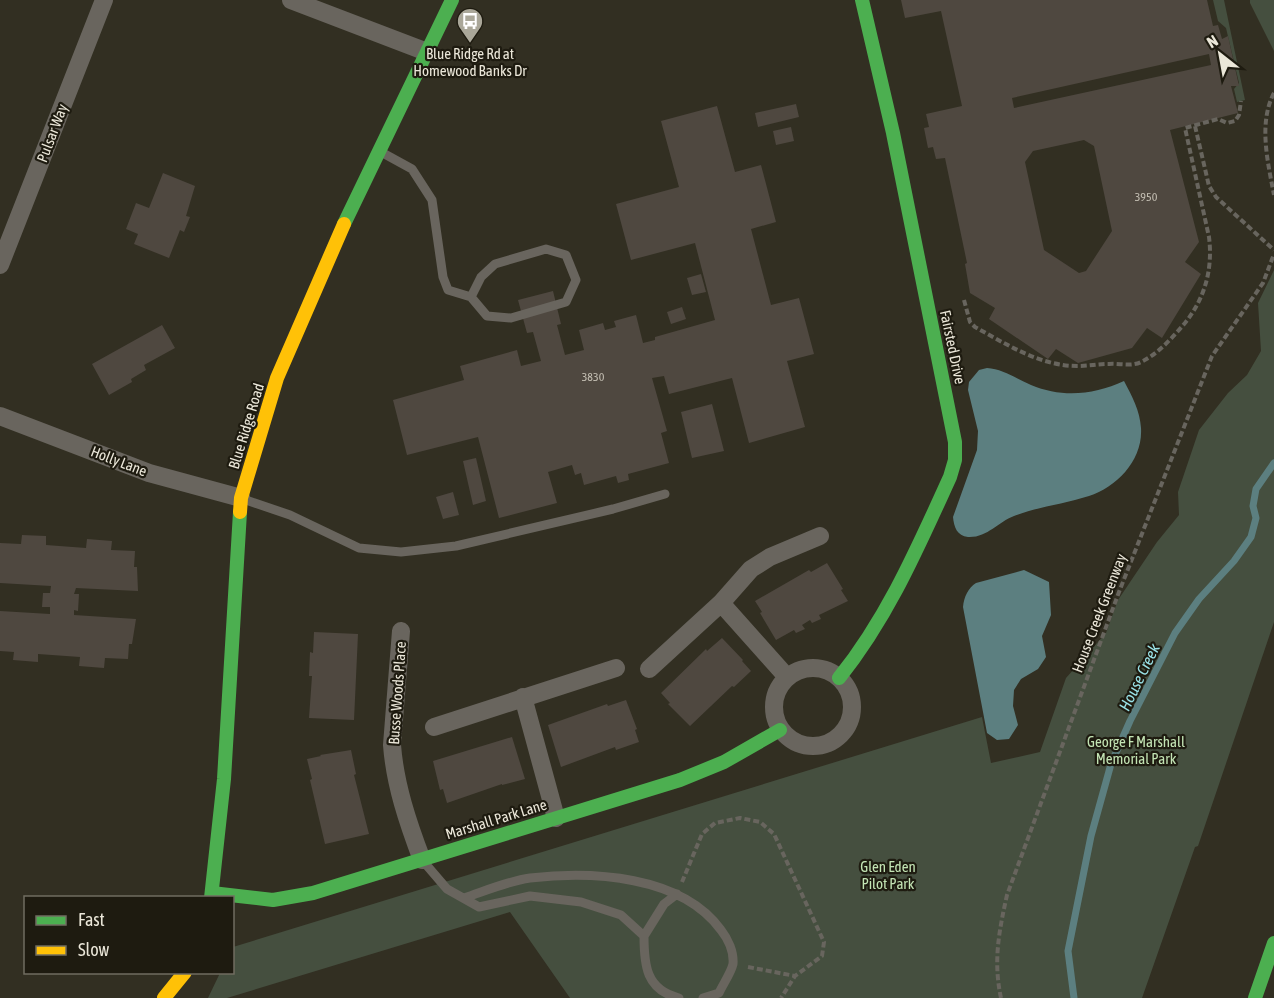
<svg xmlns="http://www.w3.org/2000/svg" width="1274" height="998" viewBox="0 0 1274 998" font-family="'Asap Condensed',sans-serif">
<rect width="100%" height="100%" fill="#322f22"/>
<path fill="#454f3f" d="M1213,0H1224L1245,100L1237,102L1234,89L1239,83L1226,28L1218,21Z
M1250,0H1274V51L1250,3Z
M1274,270V622L1198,846L1195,847L1142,998H570L510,912L227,998H208L220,973L232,972L233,947L982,717L991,763L1040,752L1066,678L1106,633L1118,600L1157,542L1179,515L1178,492L1199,430L1228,393L1247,375L1261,351L1258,303Z"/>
<path fill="#5c7f80" d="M987,368C1003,369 1017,379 1031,385C1062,398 1094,395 1124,381C1132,396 1140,411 1141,428C1143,460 1117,487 1089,496C1064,504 1037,507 1014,516C998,522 987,538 968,537C957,536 954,527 953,517L977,450L978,431L968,390L969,382L979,370Z
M1024,570L1049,582L1051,615L1042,636L1046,657L1038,669L1021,679L1014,690L1013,706L1018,725L1009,739L997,740L987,733L963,607C964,597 968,588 976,583Z"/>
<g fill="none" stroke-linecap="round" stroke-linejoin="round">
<path stroke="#5c7f80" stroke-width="7" d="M1074,998L1068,951L1091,836L1111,764L1130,721L1175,633L1199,599L1234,561L1251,537L1256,518L1253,506L1256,489L1274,463"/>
</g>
<path fill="#4f4840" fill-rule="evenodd" d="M901,0H1207L1213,26L1218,25L1222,39L1228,36L1239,86H1231L1238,113L1170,130L1199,242L1185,262L1201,274L1162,338L1147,328L1132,348L1078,363L1056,349L1048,359L989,319L995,308L970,293L965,264L967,263L945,158L936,159L933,147L928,148L924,128L929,127L926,114L962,106L941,11L905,18ZM1209,54L1211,65L1014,108L1012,98ZM1084,140L1094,146L1112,231L1086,271L1079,273L1044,250L1025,162L1033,151Z
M796,104L799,117L758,127L755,113Z
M717,106L735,172L761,165L776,222L751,229L771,305L799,298L814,354L787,361L805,427L749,443L732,378L669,394L664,376L652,378L667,431L661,433L669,463L628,474L629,480L618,483L616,476L584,485L581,473L575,475L572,465L548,472L557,503L499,518L478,437L407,455L393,400L464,380L460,366L517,350L521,366L541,361L533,332L527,333L518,300L553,291L561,324L557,325L565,355L584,350L579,330L603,323L605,330L616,327L614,321L636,315L643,343L655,340V337L715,320L695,243L631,260L616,204L679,187L661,121Z
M791,127L794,141L776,145L773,131Z
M163,173L195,186L186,216L190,217L184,232L180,230L169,258L134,244L138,234L126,229L136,203L149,208Z
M701,274L706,292L692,295L687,278Z
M682,307L686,319L671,324L667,312Z
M162,325L175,348L144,365L146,370L131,379L132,382L109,395L92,364Z
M712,404L724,451L692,458L681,412Z
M476,458L486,501L473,505L463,461Z
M453,492L459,515L443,519L436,497Z
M22,535L46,536V545L86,548L87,539L112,541L111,550L135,551L134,567H137L138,591L76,588L74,594H79L78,611L74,610V615L136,619L132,644H129L128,659L105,658L104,668L79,666L80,657L38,654V662L13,660L14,652L0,651V611L50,614V607H42L43,593H50L51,586L0,583V543L21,544Z
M827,563L843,589L841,590L848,601L819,615L821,619L812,623L810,620L802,625L805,629L796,633L794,630L776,640L760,613L762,612L755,601L809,570L811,572Z
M314,632L358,634L354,720L309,718L312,676H309L310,652L313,653Z
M722,638L743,660L742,661L751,671L734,687L732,686L690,726L668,704L670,703L661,693L706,649L707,651Z
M626,700L637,729L635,730L639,742L616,750L615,747L561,767L548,725L607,704L608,706Z
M512,737L525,779L502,785V784L447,803L443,789L440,790L433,761Z
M351,750L356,774L354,775L369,834L325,844L310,780L312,779L307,759L321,756L320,755Z"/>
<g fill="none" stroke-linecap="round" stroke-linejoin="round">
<path stroke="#68655e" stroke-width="4" stroke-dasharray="6 3" stroke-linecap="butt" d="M1274,93C1258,123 1268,163 1274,195
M1195,126L1209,186L1216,197L1274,250
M964,300L970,322L975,327C1006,344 1040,366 1077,366C1088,366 1098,364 1109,364C1119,363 1131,367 1141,362C1158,354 1173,337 1185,323C1205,298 1213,269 1209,237L1185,128L1218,119L1227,123L1235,121L1239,115L1241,101
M682,882L702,834L715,823L740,818L760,822L774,834L824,942L822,956L795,976L781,998
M748,967L795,976
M1001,998C993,961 999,931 1007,895L1119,592L1212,356L1263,283L1274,254"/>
<path stroke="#69655e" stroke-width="9" d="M381,152L412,169L432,200L443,277L448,290L471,297L487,316L511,318L566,302L576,280L566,255L546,249L495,264L481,277L471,297
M243,499L290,515L359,548L401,552L456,546L613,509L665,494
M423,861L447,889L479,907L530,896L581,902L621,915L644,936C644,965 646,990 679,998
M464,898C485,891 508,881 530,878C592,871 681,875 721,930C728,939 734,952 733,964C731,973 723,984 719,993L703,998
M644,936L664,904L677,894"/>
<path stroke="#69655e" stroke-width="18" d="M291,0L427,52
M0,265L104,0
M0,416L149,473L241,498
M721,603L787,677
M401,631L392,745C395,785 408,823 422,860
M774 707a39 39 0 1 1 78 0a39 39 0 1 1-78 0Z
M649,669L721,603L751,569L770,557L820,536
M523,697L556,818
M434,727L616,668"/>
<path stroke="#4caf50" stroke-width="14" d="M344,224L452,0
M839,678C888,617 918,547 950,477L955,460V442L893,133L862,0
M212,893L273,900L313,893L680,780L724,762L780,730
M211,898L224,779L240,512
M1255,998L1274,943"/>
<path stroke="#ffc107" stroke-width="14" d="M240,512L241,498L277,378L344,224
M164,998L185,972"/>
</g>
<defs>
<g id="bus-pin" transform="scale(1.35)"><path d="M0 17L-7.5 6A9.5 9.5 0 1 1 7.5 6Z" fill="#aaa799" stroke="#1e1b10"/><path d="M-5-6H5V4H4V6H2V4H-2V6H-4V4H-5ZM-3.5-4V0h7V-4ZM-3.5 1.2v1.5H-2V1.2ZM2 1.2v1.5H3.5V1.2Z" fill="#fff"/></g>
</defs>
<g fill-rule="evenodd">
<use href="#bus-pin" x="470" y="21"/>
</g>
<g text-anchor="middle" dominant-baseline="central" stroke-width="4.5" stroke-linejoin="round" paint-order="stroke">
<g font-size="12" fill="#c4bfb3">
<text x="1146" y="197">3950</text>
<text x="593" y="377">3830</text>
</g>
<g font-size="15" fill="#ebe7d9" stroke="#1e1b10">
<text x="470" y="53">Blue Ridge Rd at<tspan x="470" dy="17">Homewood Banks Dr</tspan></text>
</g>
<g font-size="15" fill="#ebe7d9" stroke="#1e1b10">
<text transform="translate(52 133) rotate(-69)">Pulsar Way</text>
<text transform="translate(953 347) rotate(78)">Fairsted Drive</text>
<text transform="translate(246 426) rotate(-73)">Blue Ridge Road</text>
<text transform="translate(119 461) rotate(21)">Holly Lane</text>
<text transform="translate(1099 613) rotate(-69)">House Creek Greenway</text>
<text transform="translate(397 693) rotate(-86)">Busse Woods Place</text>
<text transform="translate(496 819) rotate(-17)">Marshall Park Lane</text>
</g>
<g font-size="15" fill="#c3e4b4" stroke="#1e1b10">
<text x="1136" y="741">George F Marshall<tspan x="1136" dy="17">Memorial Park</tspan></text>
<text x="888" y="866">Glen Eden<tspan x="888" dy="17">Pilot Park</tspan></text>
</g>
<g font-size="16" font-style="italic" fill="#9ae3e8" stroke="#1e1b10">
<text transform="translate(1139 677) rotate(-64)">House Creek</text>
</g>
</g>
<rect x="24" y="896" width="210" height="78" fill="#1e1b10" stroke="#706d60" stroke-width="1.5"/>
<rect x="36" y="916" width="30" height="9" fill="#4caf50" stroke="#706d60" stroke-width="1.5"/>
<text x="78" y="926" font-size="18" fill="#ebe7d9">Fast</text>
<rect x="36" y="946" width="30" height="9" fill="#ffc107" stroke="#706d60" stroke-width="1.5"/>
<text x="78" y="956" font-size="18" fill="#ebe7d9">Slow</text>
<g transform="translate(1220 54) rotate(329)" stroke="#1e1b10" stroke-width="4.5" paint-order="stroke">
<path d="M0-4.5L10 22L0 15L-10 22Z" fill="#ebe7d9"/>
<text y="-9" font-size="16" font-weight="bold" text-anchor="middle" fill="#ebe7d9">N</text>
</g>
</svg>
